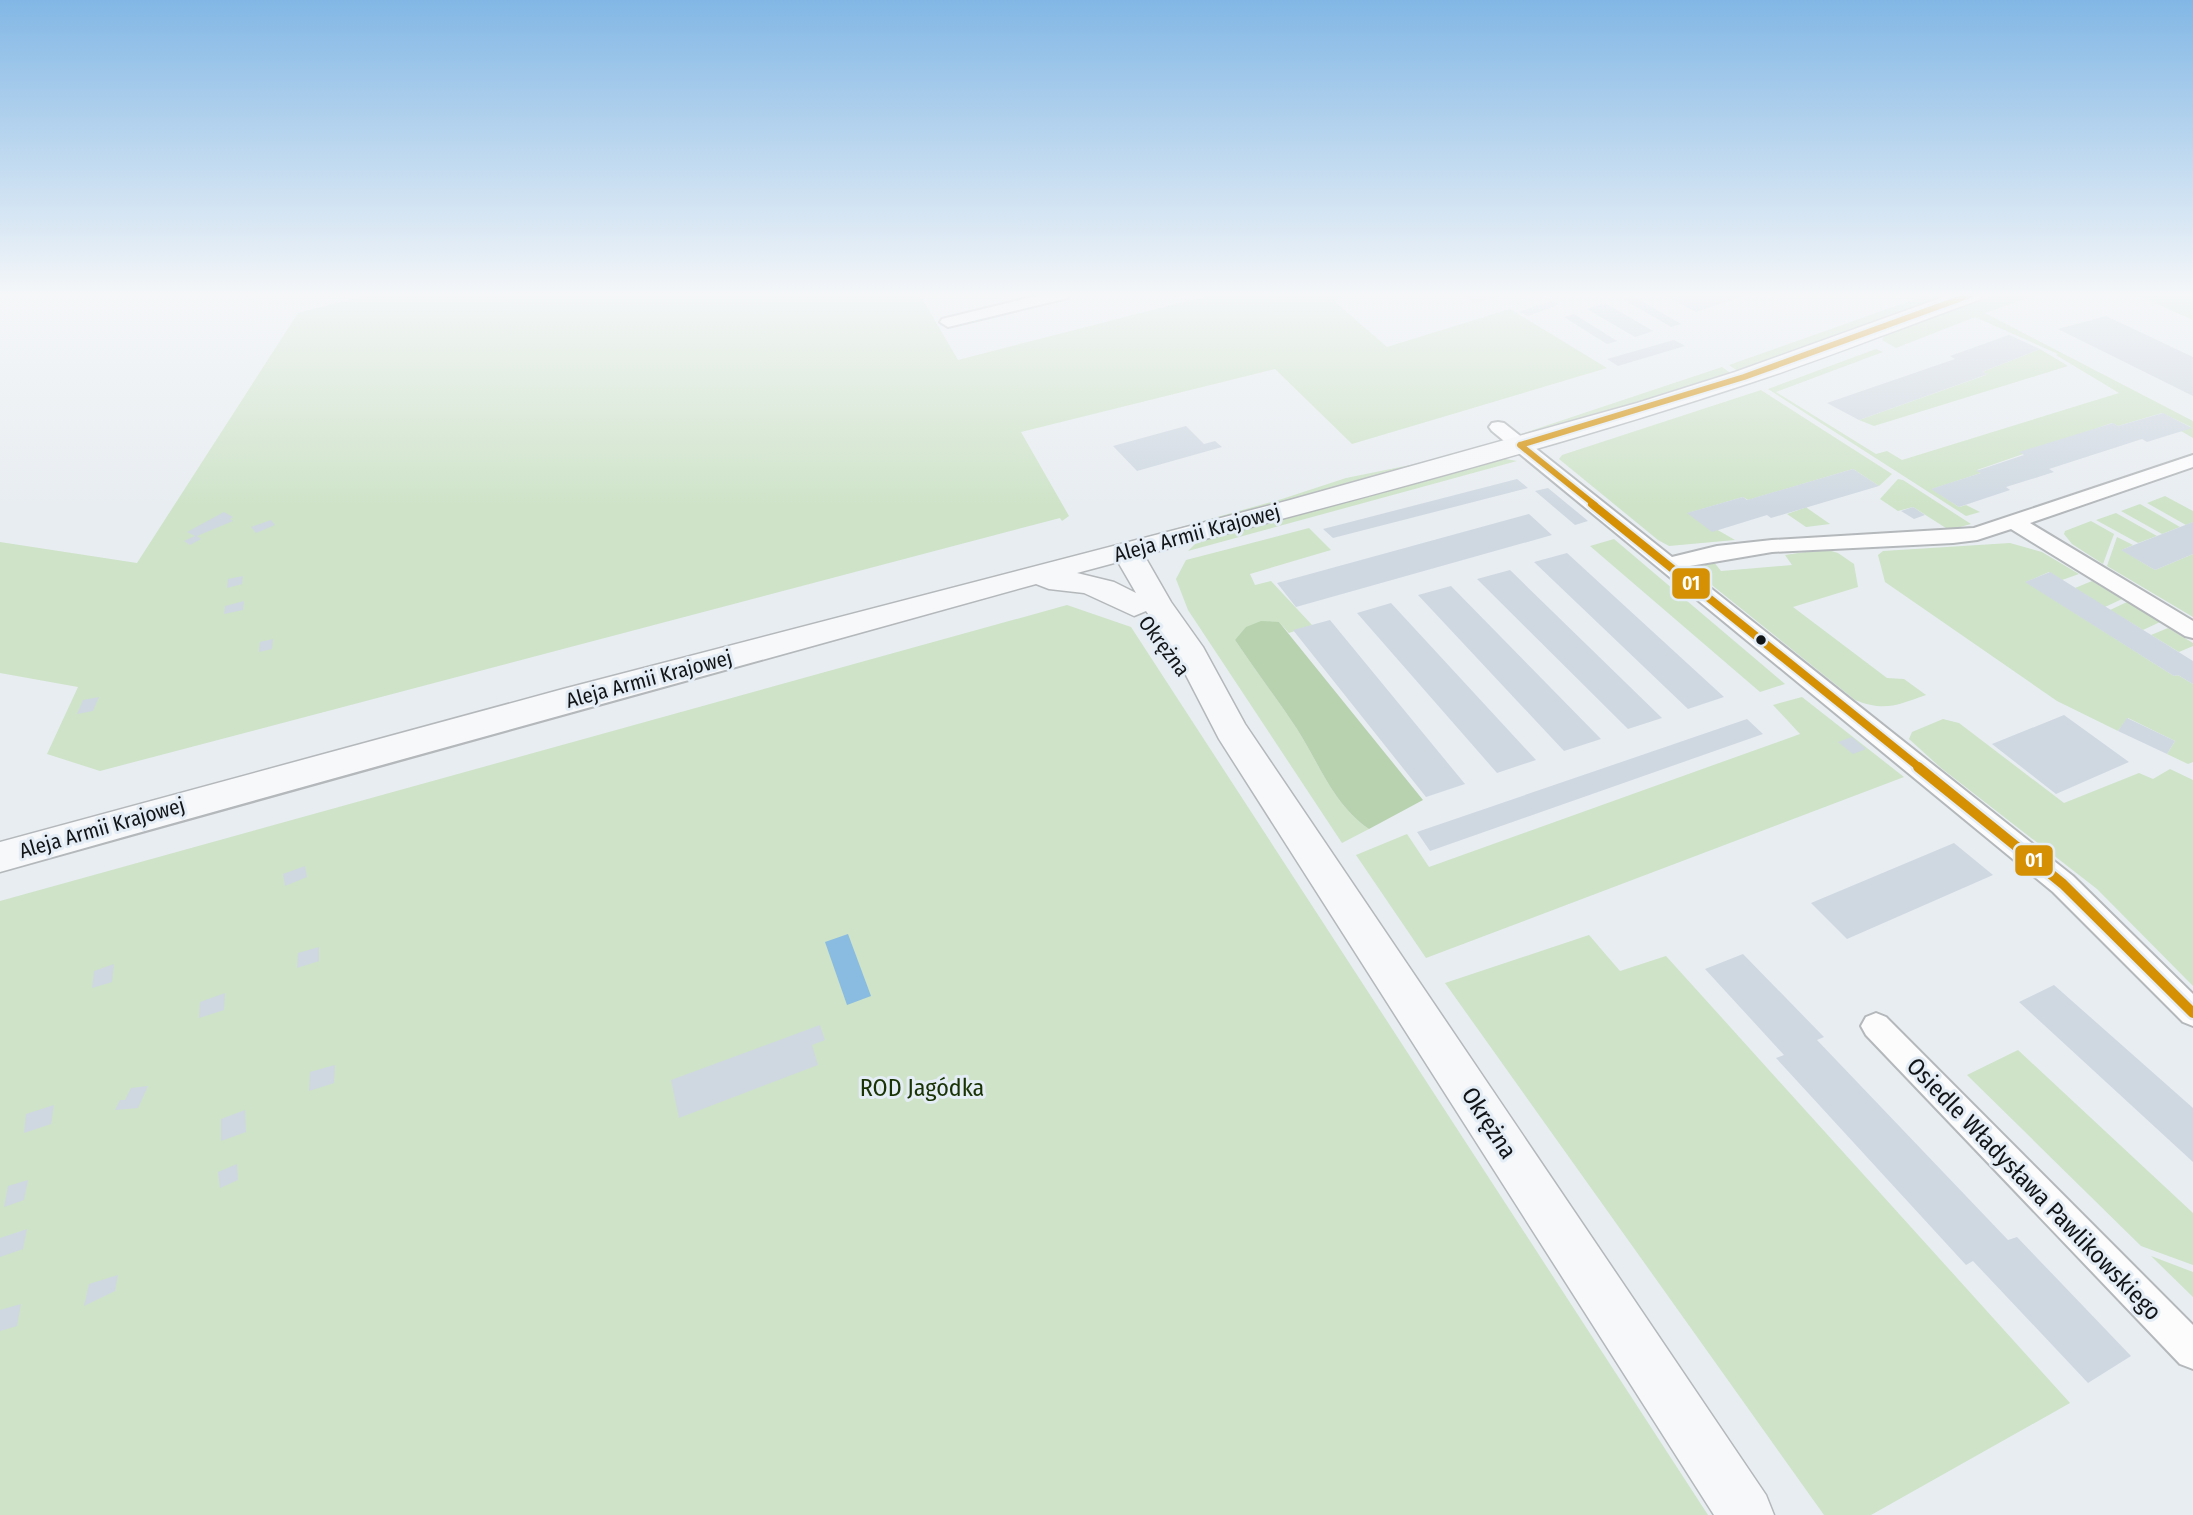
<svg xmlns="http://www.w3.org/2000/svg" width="2193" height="1515" viewBox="0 0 2193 1515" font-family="'Fira Sans Condensed',sans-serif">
<rect width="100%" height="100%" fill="#e8edf1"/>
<path fill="#cee3c8" d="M367,295H920L958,360L1211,295H1349L1334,301L1387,347L1510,309L1607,368L1352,444L1275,369L1021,432L1069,516L1062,521L1060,518L100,771L47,754L78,687L0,673V542L137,563L298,313Z
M1927,295H1952L1739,372L1729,365Z
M2000,295H2036L1985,313L2193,421V438L2181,431L2191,427L2162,413L2118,426L2112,423L1977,470L1981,473L1932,489L1959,507L1966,505L1980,512L1966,516L1768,389L1876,349L1883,352L1776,392L1876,454L1887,451L1902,460L2119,393L2056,355L2058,354L1975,317L1896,348L1882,340L1886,333L1968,302Z
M2135,295H2193V320L2144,298Z
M2040,349L2068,366L1874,426L1859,420L1986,375L1982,372Z
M1722,367L1732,374L1659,398L1526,436L1521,434Z
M1761,390L1892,474L1879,486L1853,469L1748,500L1743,497L1688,513L1735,540L1669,546L1658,540L1559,459L1562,455Z
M1501,440L1504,442L1142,542L1138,539L1282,499L1346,478L1425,462Z
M1506,459L1517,461L1188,551L1195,544L1215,536L1491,460Z
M1898,479L1903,480L1971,524L1949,530L1913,507L1898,511L1880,499Z
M2165,496L2193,511V522L2186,525L2147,503Z
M2140,504L2180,527L2162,534L2121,511Z
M1807,507V508L1830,524L1806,527L1787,514Z
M2116,513L2157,536L2138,543L2096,520Z
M2091,521L2114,534L2103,564L2072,544L2064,534L2065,531Z
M1309,528L1331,550L1250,574L1255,585L1271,581L1312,625L1289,633L1279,622L1235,640C1255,670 1277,699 1297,729C1320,765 1333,804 1369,829L1342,843L1188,610L1176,579L1186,560Z
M2117,537L2133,545L2122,550L2155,570L2193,554V617L2107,566Z
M1614,539L1785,684L1760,692L1590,546Z
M2010,543L2042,552L2079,574L2062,580L2049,572L2026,582L2174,676L2178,675L2193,684V762L2188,764L2167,754L2175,741L2128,718L2118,731L2057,701L1885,582L1878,555L1883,551Z
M1825,549L1838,553L1854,564L1858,587L1793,607L1887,678L1904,679L1926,695C1897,705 1885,712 1855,700L1713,586L1705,578V573L1695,567L1713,561L1721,571L1792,565L1785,555Z
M2092,581L2122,599L2105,607L2075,588Z
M2127,602L2160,622L2143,630L2110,610Z
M1067,605L1131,627L1708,1515H0V901Z
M2168,628L2193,643V646L2179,652L2151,635Z
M1802,697L1904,777L1426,958L1356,855L1407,834L1429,867L1800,734L1773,705Z
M1943,719L1959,723L2064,803L2139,773L2153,779L2170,769L2193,780V986L2097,889L1941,768L1909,739L1912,732Z
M1589,935L1620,971L1666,956L2070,1403L1871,1515H1824L1445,983Z
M2018,1050L2193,1213V1265L2141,1246L1967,1075Z
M2151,1256L2193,1272V1297Z"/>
<path fill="#b8d2af" d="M1261,621L1279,622L1423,800L1369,829C1333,804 1320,765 1297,729C1277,699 1255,670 1235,640L1246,627Z"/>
<path fill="#8abbe0" d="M848,934L871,996L847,1005L825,942Z"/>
<path fill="#cfd8e1" d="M1462,295H1500V296L1475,303Z
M1664,295H1744V296L1696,312Z
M1633,296L1681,324L1671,327L1623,299Z
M1551,301L1558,305L1528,316L1519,312Z
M1605,303L1653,331L1635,337L1587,309Z
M1574,314L1617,341L1607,344L1564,317Z
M2106,316L2193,357V396L2058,329Z
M2009,335L2040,349L1982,372L1988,374L1859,420L1827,403L1955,359L1950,356Z
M1674,340L1685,346L1618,366L1607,359Z
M2163,413L2192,428L2147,442L2142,439L2049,469L2054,472L2006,487L2010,490L1959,507L1931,489L1981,473L1976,471L2024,455L2019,452L2113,423L2118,426Z
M1186,426L1204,444L1215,441L1222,447L1137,471L1113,446Z
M1853,469L1879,486L1771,518L1767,515L1712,532L1687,513L1743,497L1747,500Z
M1517,479L1528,488L1333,538L1323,529Z
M1548,488L1582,516L1588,521L1575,525L1535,491Z
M1913,507L1925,515L1914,519L1901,511Z
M224,512L233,517L230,519L233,521L197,536L201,539L190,545L184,541L195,536L187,532Z
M1529,514L1552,535L1296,607L1277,583Z
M271,520L275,525L256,533L251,527Z
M2193,522V554L2155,570L2121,550Z
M1567,553L1724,697L1688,709L1534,562Z
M1510,570L1662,718L1628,729L1477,579Z
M2050,572L2193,661V684L2178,675L2174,676L2025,582Z
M243,576L242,584L227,588L228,579Z
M1451,586L1601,739L1564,751L1418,595Z
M244,601L243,610L224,614L225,606Z
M1391,603L1536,760L1497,773L1357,613Z
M1330,620L1465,784L1426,797L1293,630Z
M273,639L272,649L259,652L260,642Z
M99,697L93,711L77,714L83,700Z
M2064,715L2129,762L2056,794L1992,744Z
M2127,718L2175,741L2167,754L2118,731Z
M1747,719L1763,734L1430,851L1417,832Z
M1852,737L1866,749L1853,754L1838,742Z
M1954,843L1993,875L1847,939L1811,903Z
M305,866L307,877L285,886L283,874Z
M319,947V961L297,968L298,953Z
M1743,954L1824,1037L1817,1040L2008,1240L2017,1237L2131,1356L2088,1383L1973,1261L1966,1265L1776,1058L1784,1055L1705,969Z
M114,964L112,982L92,988L94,971Z
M2054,985L2193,1108V1162L2019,1002Z
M225,993L224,1010L199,1018L200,1002Z
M820,1025L825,1040L812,1045L818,1065L679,1118L671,1080Z
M335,1065L334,1083L309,1091L310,1072Z
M148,1086L138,1108L115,1110L120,1100H125L131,1088Z
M54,1105L51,1124L24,1133L26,1114Z
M245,1110L246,1132L221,1141V1119Z
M237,1164L238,1180L220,1188L218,1172Z
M28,1180L24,1200L4,1207L8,1186Z
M27,1229L23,1249L0,1257V1238Z
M118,1275L115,1291L84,1306L89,1284Z
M21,1304L17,1326L0,1331V1310Z"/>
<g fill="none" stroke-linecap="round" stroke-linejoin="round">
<g stroke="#b4b8bb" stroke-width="4">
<path id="street" d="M1040,295H1069L1068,298L948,327L940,322L942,319Z
M1498,422L1504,423L1672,557L1717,546L1772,540L1974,528L2193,455V467L2030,523L2193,621V638L2185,636L2011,529L1977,540L1953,543L1772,552L1684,567L2073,876L2193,994V1026L2183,1022L2053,892L1492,431L1489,427L1492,423Z
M1876,1013L1886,1017L2193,1325V1369L2180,1364L1866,1035L1861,1026L1866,1017Z"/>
</g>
<g stroke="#b4b8bb" stroke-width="3">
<path id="secondary" d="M1949,295H1982L1979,300C1903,327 1827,358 1750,383C1551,449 1347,502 1144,555L1171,602L1203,647L1245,724L1766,1495L1774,1515H1714L1219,739L1173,650L1146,611L1134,616L1084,593L1049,589L1036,584C691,680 345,774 0,872V842L563,689L1290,500L1637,403L1735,372ZM1118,562L1136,593L1114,582L1077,573Z"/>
</g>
<use href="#street" fill="#fcfcfd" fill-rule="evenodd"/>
<use href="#secondary" fill="#f7f8fa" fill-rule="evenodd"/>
<g stroke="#e4edf5" stroke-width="10">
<path id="bus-1-far2" d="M1520,445L1595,505
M1520,445L1744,377L1970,295"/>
</g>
<g stroke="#e4edf5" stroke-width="12">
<path id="bus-1-far1" d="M1592,504L1920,768"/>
</g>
<g stroke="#e4edf5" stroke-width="15">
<path id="bus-1" d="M1918,767L2063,884L2193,1013"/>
</g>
<use href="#bus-1-far2" stroke="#d59004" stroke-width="6"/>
<use href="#bus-1-far1" stroke="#d59004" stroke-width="8"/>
<use href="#bus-1" stroke="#d59004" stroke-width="10"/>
</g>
<linearGradient id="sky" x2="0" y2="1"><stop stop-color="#82b7e5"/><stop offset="0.58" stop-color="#f5f7f9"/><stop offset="1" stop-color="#f5f7f9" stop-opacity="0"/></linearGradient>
<rect width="2193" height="508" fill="url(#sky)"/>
<circle fill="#121518" stroke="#e4edf5" stroke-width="2.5" cx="1761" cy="640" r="6"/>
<g text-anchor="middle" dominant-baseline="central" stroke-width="6" stroke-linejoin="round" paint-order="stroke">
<g font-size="21" fill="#121518" stroke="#e4edf5">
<text transform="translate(1197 533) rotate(-15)">Aleja Armii Krajowej</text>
<text transform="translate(1164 646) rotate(53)">Okrężna</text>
<text transform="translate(649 679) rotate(-15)">Aleja Armii Krajowej</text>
<text transform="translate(102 828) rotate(-16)">Aleja Armii Krajowej</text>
</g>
<g font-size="24" fill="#193304" stroke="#e4edf5">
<text x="922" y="1088">ROD Jagódka</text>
</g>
<g font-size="24" fill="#121518" stroke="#e4edf5">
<text transform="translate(1489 1123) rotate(57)">Okrężna</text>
<text transform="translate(2034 1189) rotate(46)">Osiedle Władysława Pawlikowskiego</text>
</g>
</g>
<g stroke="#e4edf5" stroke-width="2.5">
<rect x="1671" y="567" width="40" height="33" rx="7" fill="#d59004"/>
<rect x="2014" y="844" width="40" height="33" rx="7" fill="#d59004"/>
</g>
<g font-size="19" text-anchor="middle" font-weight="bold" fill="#fff">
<text x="1691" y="590">01</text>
<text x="2034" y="867">01</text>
</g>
</svg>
